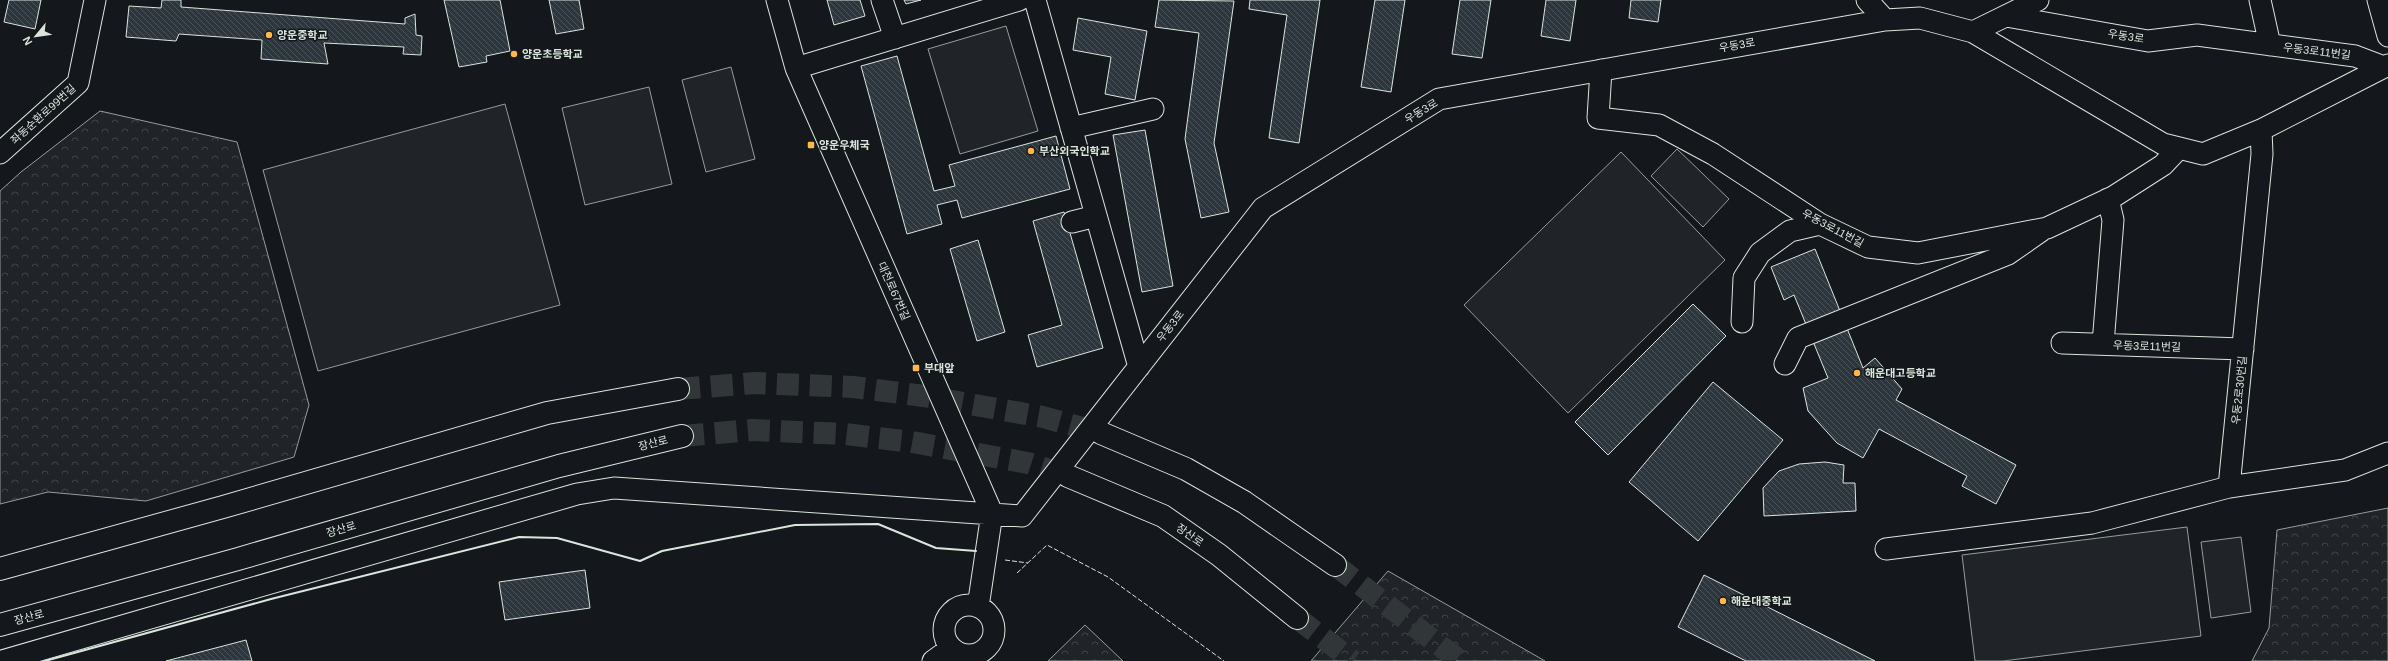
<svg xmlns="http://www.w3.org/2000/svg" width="2388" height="661" viewBox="0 0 2388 661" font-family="Arial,'Noto Sans KR',sans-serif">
<defs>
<pattern id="forest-crowns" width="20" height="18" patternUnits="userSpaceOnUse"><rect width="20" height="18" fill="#202428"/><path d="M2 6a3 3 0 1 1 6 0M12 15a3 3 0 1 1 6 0" fill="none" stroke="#404447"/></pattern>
<pattern id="building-back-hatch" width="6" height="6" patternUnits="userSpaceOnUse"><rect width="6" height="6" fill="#2c363c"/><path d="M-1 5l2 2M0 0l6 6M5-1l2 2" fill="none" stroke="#4a5358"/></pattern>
</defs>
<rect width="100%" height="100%" fill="#14181c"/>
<path fill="url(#forest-crowns)" stroke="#939e99" d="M100,111L237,142L309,405L294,457L146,501L48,492L0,504V191L21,172Z
M2388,508V661H2252L2269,628L2277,530Z
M1388,571L1545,661H1311Z
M1085,625L1123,661H1048Z"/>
<path fill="#202428" stroke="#939e99" d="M1006,26L1038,131L960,154L928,49Z
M731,67L755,159L706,172L682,80Z
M649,87L672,184L585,205L562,108Z
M505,104L560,305L318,371L263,170Z
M1677,149L1729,199L1703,227L1651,176Z
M1621,152L1725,260L1568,413L1464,305Z
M2187,527L2201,636L2003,661H1975L1962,555Z
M2241,537L2251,612L2211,618L2201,542Z"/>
<path fill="url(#building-back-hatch)" stroke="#d8e6dc" d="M9,0H41L35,29L4,22Z
M162,0H181V7L405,24V18L415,14L416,35L422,36L421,55L403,54L404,47L324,43L328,64L261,59L262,40L179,34L176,41L126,37L129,6L161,8Z
M444,0H500L510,51L486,56L487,62L459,67Z
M549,0H579L584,29L556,34Z
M827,0H860L865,16L834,25Z
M904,0H921L906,4Z
M1159,0L1234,1L1214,143L1229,212L1201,218L1185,139L1199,33L1155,27Z
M1250,0H1320L1299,143L1269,138L1287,15L1249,9Z
M1375,0H1405L1391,92L1361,87Z
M1460,0H1491L1482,58L1452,54Z
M1546,0H1576L1570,41L1541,36Z
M1631,0H1661L1658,22L1629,18Z
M1078,18L1147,31L1135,100L1105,94L1111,57L1073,50Z
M897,56L934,191L955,186L949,165L1056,136L1070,189L962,218L957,200L937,205L942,224L907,234L861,66Z
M1145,130L1173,286L1142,292L1113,135Z
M1064,212L1103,348L1037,367L1028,335L1062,325L1033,221Z
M978,240L1005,332L977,341L950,249Z
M1815,249L1863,368L1875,358L1902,389L1896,400L2016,465L1996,504L1962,486L1967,476L1879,429L1863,458L1837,443L1808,411L1803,388L1828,378L1794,295L1784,300L1771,267Z
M1693,304L1726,336L1608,455L1575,422Z
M1713,382L1783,440L1698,541L1629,482Z
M1825,462L1844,465L1843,483H1855L1856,511L1764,516L1763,488L1779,471L1799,464Z
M585,570L590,608L505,620L499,582Z
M1704,575L1875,661H1746L1678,627Z
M246,640L252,661H166Z"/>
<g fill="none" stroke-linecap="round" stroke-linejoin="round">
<path stroke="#313739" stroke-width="22" stroke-dasharray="22 11" stroke-linecap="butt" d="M678,389L755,383L853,387L924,396L1043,417L1101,433
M682,436L752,430L845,434L912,442L1028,463L1068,476
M1335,565L1460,661
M1297,618L1353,661"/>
<g stroke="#d8e6dc" stroke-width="23">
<path id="minor" d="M777,0L796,68L992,513L978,607
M882,0L895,38
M1035,0L1139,367
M1867,0L1885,20
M2260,0L2270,45
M2378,0L2388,36
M2006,16L2148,41L2197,35L2355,56L2384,67
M1973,32L2038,0
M796,68L1019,0
M1601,70L1598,118L1659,125L1713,154L1820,224L1868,247L1918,253L2047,228L2113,197L2163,165L2179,148
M1071,128L1153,109
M0,153L78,83L95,0
M1072,222L1096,216
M1742,322L1744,278L1760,253L1790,231L1820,224
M2062,343L2243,349
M2103,344L2113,220L2108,199
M1785,364L1798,338L2008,254L2041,231
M2229,487L2262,154L2261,130
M1886,549L2092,523L2229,487L2345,470L2388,453
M944 630a25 25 0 1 1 50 0a25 25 0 1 1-50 0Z
M2,661L577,494L614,488L1022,516L1263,208L1439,99L1885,20L1920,18L1973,32L2163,144L2203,154L2261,130L2388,65
M933,661L951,648"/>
</g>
<g stroke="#d8e6dc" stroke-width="24">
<path id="highway" d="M1101,433L1186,469L1244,502L1335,565
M1068,476L1163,516L1219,555L1297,618
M0,569L223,507L547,413L678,389
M0,625L238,559L559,466L682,436"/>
</g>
<use href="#minor" stroke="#14181c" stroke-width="21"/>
<use href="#highway" stroke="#14181c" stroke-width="22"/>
<path stroke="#d8e6dc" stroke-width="1" stroke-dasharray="5 2" stroke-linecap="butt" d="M1005,560L1028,563
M1017,573L1047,545L1108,577L1224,661"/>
<path stroke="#d8e6dc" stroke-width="2" d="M45,661L271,599L519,537L557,538L640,561L662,551L795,525L878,524L936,548L976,551"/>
</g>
<g fill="#ffb74d" stroke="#14181c" stroke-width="1.5">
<circle cx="269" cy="35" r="4"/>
<circle cx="514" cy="54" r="4"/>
<rect x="807" y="141" width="8" height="8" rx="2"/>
<circle cx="1031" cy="151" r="4"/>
<rect x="912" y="364" width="8" height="8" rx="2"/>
<circle cx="1857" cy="373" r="4"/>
<circle cx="1723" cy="601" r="4"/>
</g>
<g text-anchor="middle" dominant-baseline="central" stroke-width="3" stroke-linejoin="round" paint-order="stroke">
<g font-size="11" font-weight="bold" fill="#d8e6dc" stroke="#14181c" text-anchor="start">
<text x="277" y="35">양운중학교</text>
<text x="522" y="54">양운초등학교</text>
<text x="819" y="145">양운우체국</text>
<text x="1039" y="151">부산외국인학교</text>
<text x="924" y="368">부대앞</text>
<text x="1865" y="373">해운대고등학교</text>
<text x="1731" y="601">해운대중학교</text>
</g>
<g font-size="11" fill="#d8e6dc" stroke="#14181c">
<text transform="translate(2126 36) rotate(9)">우동3로</text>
<text transform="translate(1737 45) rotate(-10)">우동3로</text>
<text transform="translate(2317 51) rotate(7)">우동3로11번길</text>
<text transform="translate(1421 111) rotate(-31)">우동3로</text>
<text transform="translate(43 114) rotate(-42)">좌동순환로99번길</text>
<text transform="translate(1833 228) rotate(28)">우동3로11번길</text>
<text transform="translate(894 291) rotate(66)">대천로67번길</text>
<text transform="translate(1170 326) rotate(-52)">우동3로</text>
<text transform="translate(2147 346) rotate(2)">우동3로11번길</text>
<text transform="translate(2239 390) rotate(-84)">우동2로30번길</text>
<text transform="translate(653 443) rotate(-14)">장산로</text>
<text transform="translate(341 529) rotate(-16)">장산로</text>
<text transform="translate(1190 535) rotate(35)">장산로</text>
<text transform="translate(29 617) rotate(-15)">장산로</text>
</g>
</g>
<g transform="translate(36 36) rotate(241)" stroke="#14181c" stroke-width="3" paint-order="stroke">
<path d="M0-3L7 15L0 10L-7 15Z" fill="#d8e6dc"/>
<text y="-6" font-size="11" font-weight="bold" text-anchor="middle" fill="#d8e6dc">N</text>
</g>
</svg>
